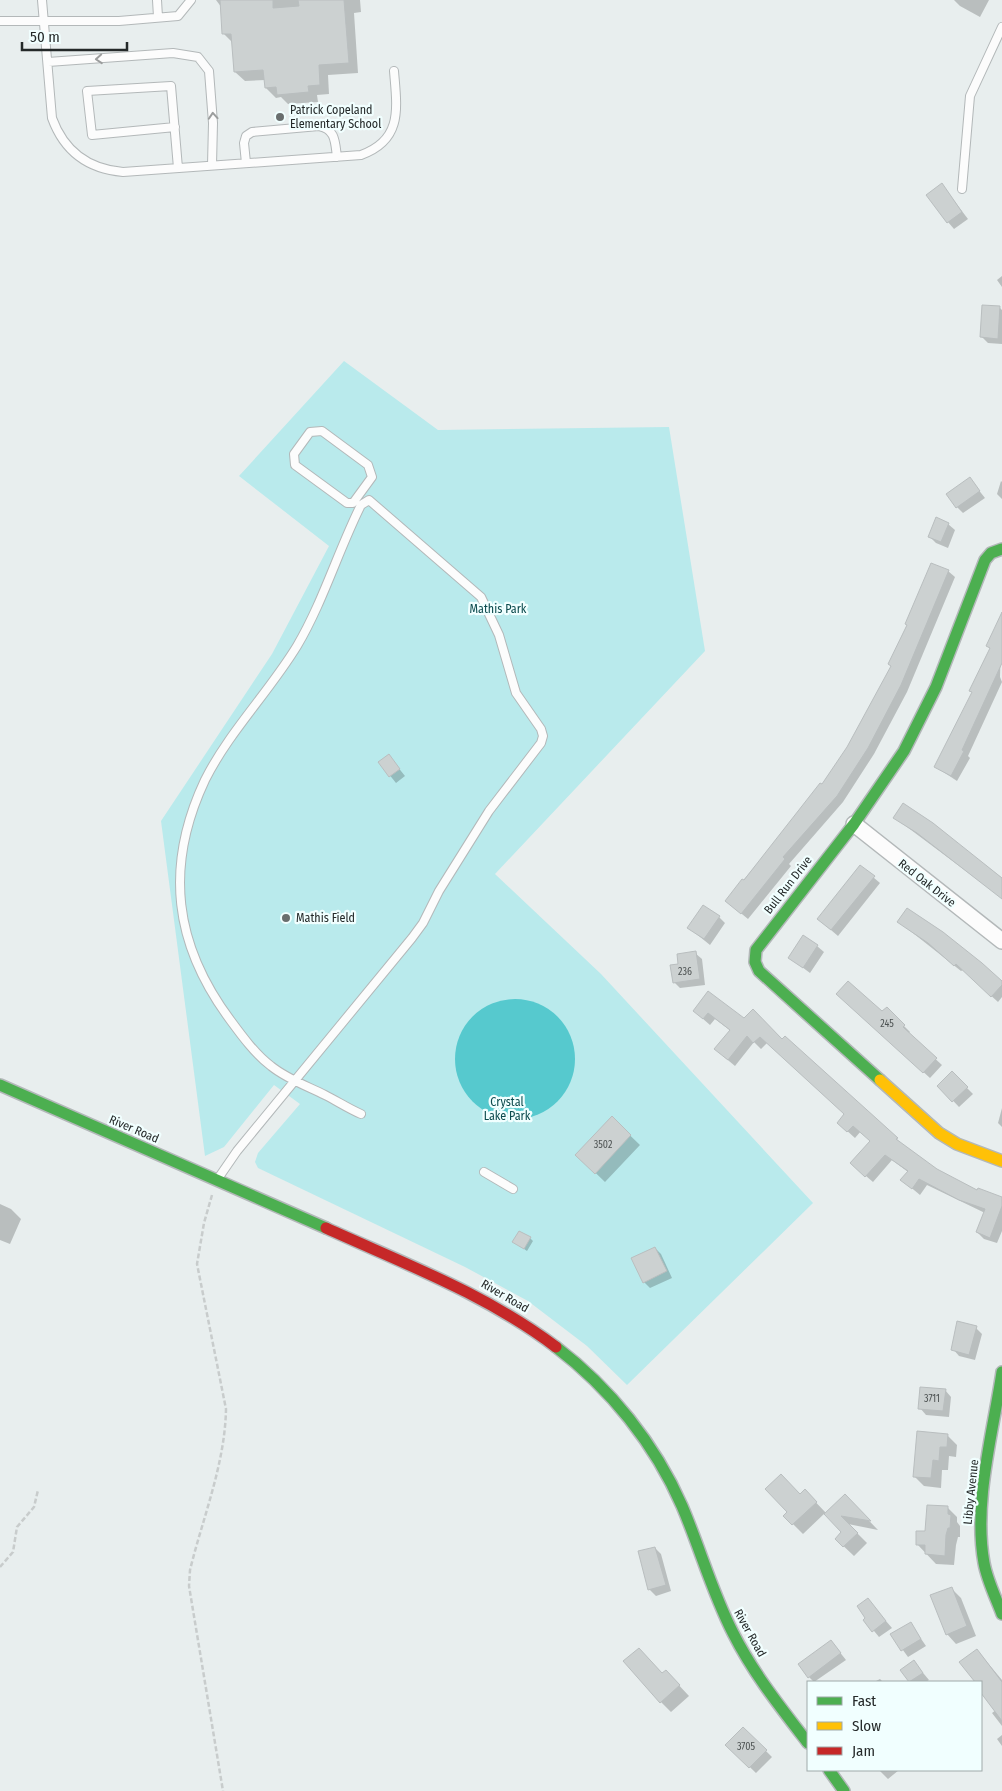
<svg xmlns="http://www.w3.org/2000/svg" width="1002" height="1791" viewBox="0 0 1002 1791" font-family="'Fira Sans Condensed',sans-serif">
<rect width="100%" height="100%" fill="#e8eeee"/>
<path fill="#b9eaec" d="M344,361L438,430L669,427L705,651L495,874L601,974L813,1203L627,1385L587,1346L528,1301L465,1267L258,1168L255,1162L258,1153L300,1104L274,1085L224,1147L205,1156L161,821L272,654L329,546L239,476Z"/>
<path fill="#56c9ce" d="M455 1059a60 60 0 1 1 120 0a60 60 0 1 1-120 0Z"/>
<path fill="#0003" d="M216,0H360L361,12L354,13L358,73L328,75L329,94L317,95L318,102L288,104L281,97L276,98L266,88L265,80L245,81L235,72L233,43L224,34L222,8Z
M954,0H989L980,17L960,6Z
M942,185L968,219L954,229L948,222Z
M1002,276V287L997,280Z
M999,307L1002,310V344L988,343L982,337Z
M970,479L985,498L963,513L957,507Z
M1001,481L1002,482V499L997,494Z
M948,524L955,530L948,548L936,543L930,537Z
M948,571L955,577L907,692L874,754L843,802L789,864L791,866L748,919L726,901L822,786L848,748Z
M1002,612L1000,677L1002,682L968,756L970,758L957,781L936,767L973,693L991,649L988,646Z
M389,756L405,776L396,783L380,763Z
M895,818L932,824L1002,878V898Z
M860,866L880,883L838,936L818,919Z
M719,917L725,923L710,945L689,928Z
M899,922L1002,983V997L998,1002L963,970L961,971Z
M817,946L824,952L810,973L790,958Z
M695,953L702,959L705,985L680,988L674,982L679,965Z
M708,993L744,1019L782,1041L876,1120L903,1145L937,1170L978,1192L1002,1198V1231L997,1243L984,1239L977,1232L985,1213L927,1185L920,1195L902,1180L908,1172L892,1160L873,1182L859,1170L871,1141L861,1131L855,1138L845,1129L846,1115L767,1043L761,1049L754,1042L735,1066L723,1056L731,1031L715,1019L710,1025L694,1011Z
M844,1000L882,1013L887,1009L910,1032L908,1034L942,1065L930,1078Z
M952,1073L973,1094L959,1107L939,1086Z
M1002,1108V1127L998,1123Z
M612,1118L640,1145L605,1182L577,1155Z
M0,1204L11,1209L21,1219L10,1244L0,1240Z
M530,1238L533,1241L527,1251L514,1242Z
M655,1248L661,1254L672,1278L650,1288L644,1282Z
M976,1328L982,1334L975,1360L959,1356L953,1349Z
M945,1390L951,1397L949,1417L926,1415L920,1408Z
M947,1435L957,1445L956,1457L949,1456L948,1470H942L941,1488L924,1486L914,1476Z
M805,1491L827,1514L845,1496L878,1530L848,1524L867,1543L854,1556L836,1539L843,1532L825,1513L803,1534L785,1516Z
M947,1507L957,1517V1522L960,1526V1537H958L956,1545L954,1565L936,1564L917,1544Z
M655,1548L661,1554L671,1591L656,1596L649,1589Z
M951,1588L961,1598L976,1636L956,1644L947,1634Z
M868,1600L892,1628L879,1637L865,1620L867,1618Z
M911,1624L926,1646L908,1657L892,1635Z
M831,1641L846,1660L814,1682L809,1677Z
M977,1650L1002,1680V1726L992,1713L996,1710L981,1689V1682H976L961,1662Z
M914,1662L929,1680L926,1682H911L902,1670Z
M662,1674L675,1681L689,1696L671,1712L661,1702Z
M880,1679L883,1682H874Z
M743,1728L772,1757L756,1773L727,1745Z
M1002,1735V1746L997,1739Z
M879,1770H899L888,1779Z"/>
<path fill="#ccd1d1" stroke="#b9bebf" d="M220,0H273V8L299,6L298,0H344L349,63L319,65L320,85L308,86L309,92L277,95L276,87L265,88L263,70L234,72L231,34H222Z
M942,183L962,212L947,223L926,195Z
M982,305L1000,306L998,339L980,337Z
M970,477L980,491L956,508L946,494Z
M936,517L949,523L941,542L928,537Z
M931,563L949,570L901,685L868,748L837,796L783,857L785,859L741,914L725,901L742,879L744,880L820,783L822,784L847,747L891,666L888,664L907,625L905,624Z
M1002,612V663L962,750L964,751L951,776L934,767L972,692L969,691L990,648L986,646Z
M389,754L400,769L389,777L378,762Z
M903,803L933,823L1002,878V899L917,833L893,818Z
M860,865L875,876L831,930L817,919Z
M703,905L720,916L704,939L687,928Z
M907,908L943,932L982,963L1002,981V985L991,997L956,964L954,966L928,943L897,922Z
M803,935L818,945L803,968L788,958Z
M696,951L700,979L673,983L670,965L678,964L677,954Z
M848,981L882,1011L887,1007L905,1025L903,1027L937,1058L923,1073L836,994Z
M708,991L744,1018L753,1009L782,1039L785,1036L877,1119L898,1138L896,1139L937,1169L977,1190L978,1188L1002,1197V1206L990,1238L976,1232L985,1209L959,1200L919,1179L912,1189L900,1180L908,1171L885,1155L865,1177L850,1163L870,1141L853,1126L847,1132L837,1123L844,1114L760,1037L753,1043L747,1036L728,1060L714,1049L730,1030L708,1013L703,1019L693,1011Z
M952,1071L968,1087L952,1102L937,1086Z
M612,1116L631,1135L595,1174L575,1155Z
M519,1231L531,1237L524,1249L512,1242Z
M655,1247L667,1271L643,1283L631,1258Z
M957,1321L977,1326L969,1355L951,1350Z
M920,1387L946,1389L943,1411L918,1409Z
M917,1431L948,1434L947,1447H940L939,1461L933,1460L931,1478L913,1477Z
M781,1474L800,1494L805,1489L817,1502L792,1525L783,1516L787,1512L765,1489Z
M845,1494L871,1521L841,1516L858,1533L843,1547L835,1539L841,1532L824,1514Z
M927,1505L948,1506V1514L951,1515L950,1528H948L946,1535L945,1556L925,1554V1545H916V1531H925Z
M655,1547L666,1585L648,1590L638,1551Z
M952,1587L967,1626L946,1635L930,1595Z
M868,1598L886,1621L872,1632L863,1620L865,1618L857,1606Z
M911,1622L921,1639L901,1651L890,1634Z
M831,1640L841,1653L808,1678L798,1664Z
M639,1648L662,1673L666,1670L680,1685L660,1703L623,1661Z
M977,1649L1002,1682V1721L981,1693V1682H975L959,1662Z
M914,1660L923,1673L909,1682L900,1670Z
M743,1727L767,1750L749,1768L725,1745Z"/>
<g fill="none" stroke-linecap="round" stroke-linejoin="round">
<g stroke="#b3b8b9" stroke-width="10">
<path id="lane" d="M42,0L52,118C64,151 88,169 123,172L361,155C403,140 397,108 394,71
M157,0L158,17
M0,21H119L178,16L191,0
M48,62L173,53L198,57L209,71L213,123L212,165
M175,127L92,135L87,91L171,86L178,168
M246,163L244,143L246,136L252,132L319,126C336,129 335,143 337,157
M962,189L970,96L1002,27
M322,431L368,465L372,477L353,503H347L295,465L294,454L310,432Z
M484,1172L513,1189
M217,1180L237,1151L412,938L423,923L439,891L489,811L541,743L543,736L541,729L516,693L499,635L481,597L369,500L361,505C338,551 323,602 297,646C269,692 229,732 205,780C164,867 174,945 231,1021C242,1036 256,1055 271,1066C287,1079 307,1086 325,1095C337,1101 349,1109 361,1114"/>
</g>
<g stroke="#b3b8b9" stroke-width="18">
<path id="street" d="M854,824L1002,941"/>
</g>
<g stroke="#b3b8b9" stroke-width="14">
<path id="fast" d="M880,1080L759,971L755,962L756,950L854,824L904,751L936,687L985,560L991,553L1002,549
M0,1085L326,1228
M556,1347C610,1388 655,1444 682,1506C700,1548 712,1592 733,1633C753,1673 781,1708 808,1743
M1002,1372C993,1433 973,1502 984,1563C987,1580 996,1598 1002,1614
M829,1770L844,1791"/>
</g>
<g stroke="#b3b8b9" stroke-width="14">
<path id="slow" d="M880,1080L939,1133L957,1144L1002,1161"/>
</g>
<g stroke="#b3b8b9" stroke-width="14">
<path id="jam" d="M326,1228C405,1264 486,1294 556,1347"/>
</g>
<path stroke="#c8cccc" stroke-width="2.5" stroke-dasharray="5 2.5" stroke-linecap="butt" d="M212,1195L204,1223L197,1264L226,1409C225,1464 203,1517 190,1570L189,1586L223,1791
M0,1567L13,1552L17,1527L34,1507L38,1490"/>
<use href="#lane" stroke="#fcfcfc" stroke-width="8"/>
<use href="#street" stroke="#fcfcfc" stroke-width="15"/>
<use href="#fast" stroke="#4caf50" stroke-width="11"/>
<use href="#slow" stroke="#ffc107" stroke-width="11"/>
<use href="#jam" stroke="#c62828" stroke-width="11"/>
</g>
<defs><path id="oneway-chevron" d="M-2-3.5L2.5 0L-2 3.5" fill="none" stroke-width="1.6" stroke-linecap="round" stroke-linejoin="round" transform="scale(1.25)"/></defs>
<g stroke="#9b9d9d">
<use href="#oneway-chevron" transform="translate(99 59) rotate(176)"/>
<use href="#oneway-chevron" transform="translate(213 116) rotate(-94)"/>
</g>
<g fill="#696e6e" stroke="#f1ffff" stroke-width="2">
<circle cx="280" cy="117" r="5"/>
<circle cx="286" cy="918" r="5"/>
</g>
<g text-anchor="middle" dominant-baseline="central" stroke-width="4.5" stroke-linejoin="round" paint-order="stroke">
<g font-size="10" fill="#4e5353">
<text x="685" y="972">236</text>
<text x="887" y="1024">245</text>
<text x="603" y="1145">3502</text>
<text x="932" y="1399">3711</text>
<text x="746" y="1747">3705</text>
</g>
<g font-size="12" fill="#242929" stroke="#f1ffff" text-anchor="start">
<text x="290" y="110">Patrick Copeland<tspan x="290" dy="14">Elementary School</tspan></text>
<text x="296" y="918">Mathis Field</text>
</g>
<g font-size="12" fill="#0b4a4d" stroke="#f1ffff">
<text x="498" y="609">Mathis Park</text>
<text x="507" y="1102">Crystal<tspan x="507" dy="14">Lake Park</tspan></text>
</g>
<g font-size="12" fill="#242929" stroke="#f1ffff">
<text transform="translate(927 883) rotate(38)">Red Oak Drive</text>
<text transform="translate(788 885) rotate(-52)">Bull Run Drive</text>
<text transform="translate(134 1129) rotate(23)">River Road</text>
<text transform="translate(505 1296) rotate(30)">River Road</text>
<text transform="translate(971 1492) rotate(-84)">Libby Avenue</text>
<text transform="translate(750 1633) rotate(61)">River Road</text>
</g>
</g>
<rect x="807" y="1681" width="175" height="90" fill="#f1ffff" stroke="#9fa9a9"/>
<rect x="817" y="1697" width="25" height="8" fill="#4caf50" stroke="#9fa9a9"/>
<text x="852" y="1706" font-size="15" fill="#242929">Fast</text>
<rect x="817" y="1722" width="25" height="8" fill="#ffc107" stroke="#9fa9a9"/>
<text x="852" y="1731" font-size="15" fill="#242929">Slow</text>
<rect x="817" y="1747" width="25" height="8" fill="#c62828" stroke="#9fa9a9"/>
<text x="852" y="1756" font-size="15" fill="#242929">Jam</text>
<path d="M22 42v8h105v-8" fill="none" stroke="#242929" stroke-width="2.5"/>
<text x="30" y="42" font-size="15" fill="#242929" stroke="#f1ffff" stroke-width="4" paint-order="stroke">50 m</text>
</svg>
